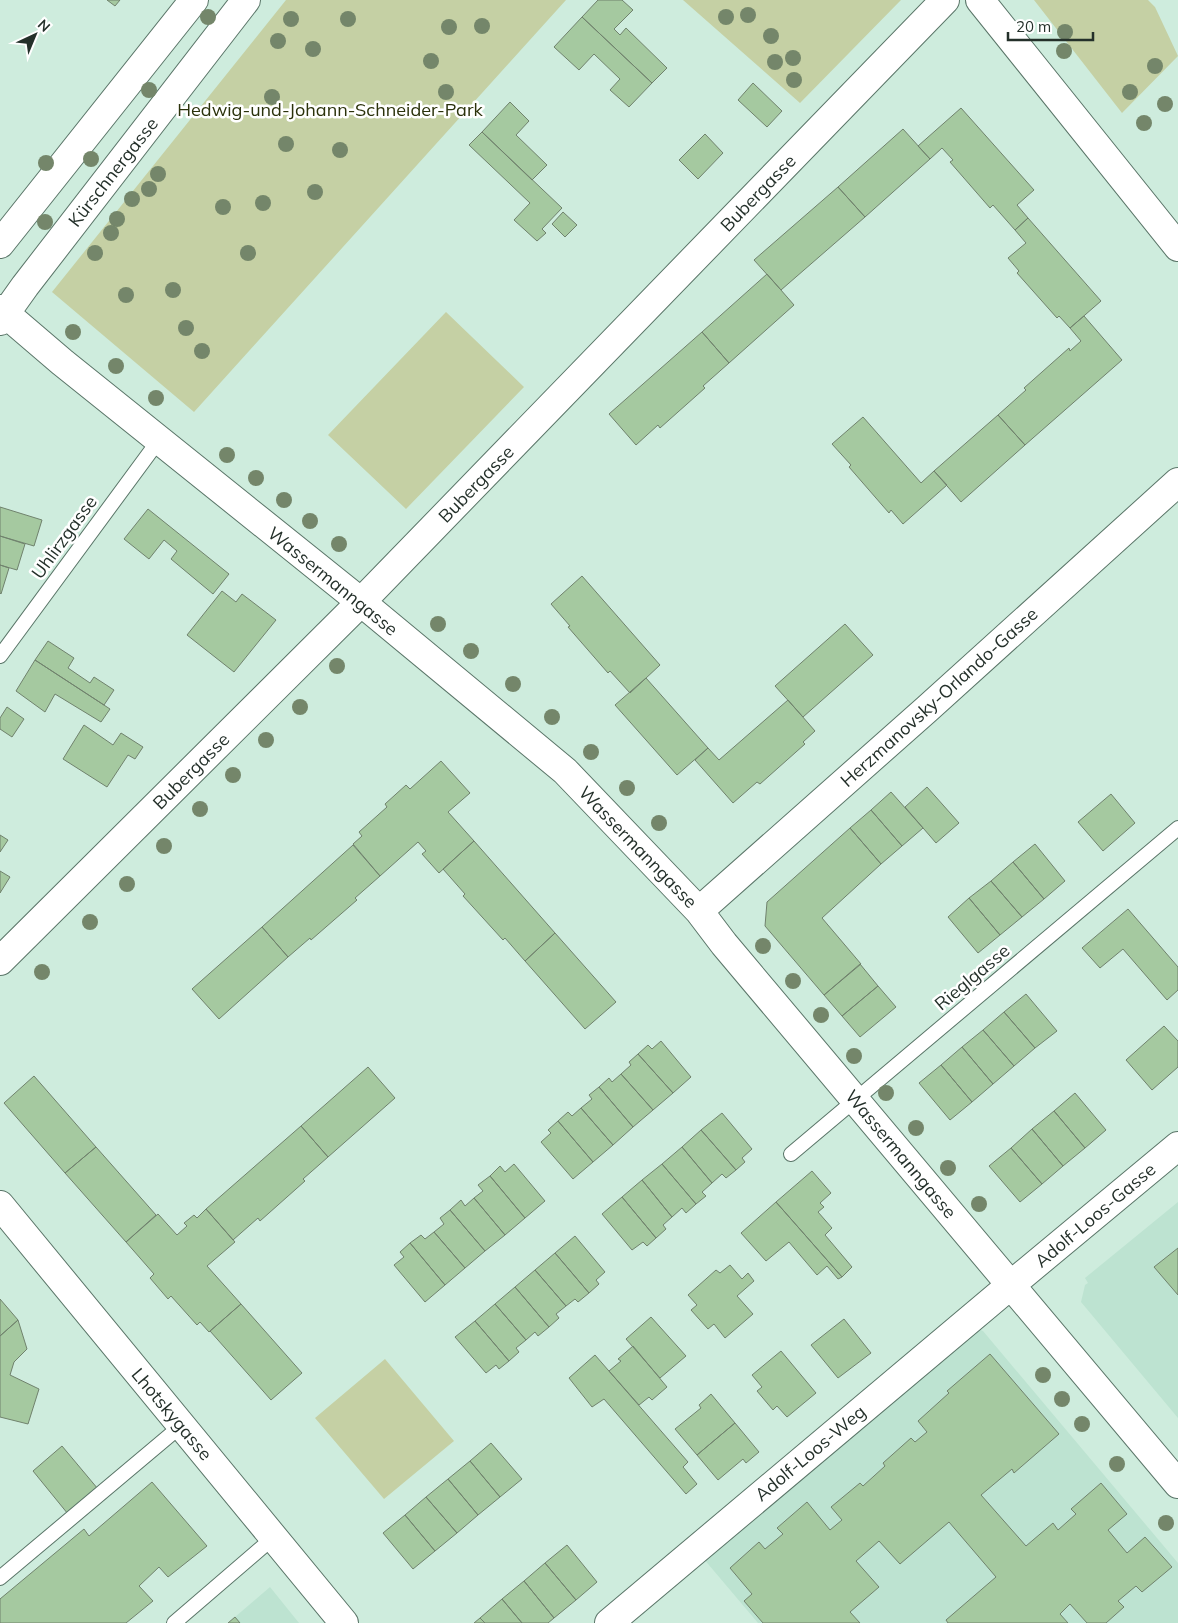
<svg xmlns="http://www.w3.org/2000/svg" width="1178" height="1623" viewBox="0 0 1178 1623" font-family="Mulish,sans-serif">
<rect width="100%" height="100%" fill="#ceecdd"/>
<path fill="#bde3d1" d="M1178,1202V1418L1081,1302L1085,1285L1088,1283L1085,1278Z
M976,1328L983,1331L1178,1563V1623H758L703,1558Z
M270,1587L299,1623H228Z"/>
<path fill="#c5d0a4" d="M286,0H566L194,412L52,292Z
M683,0H901L800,103Z
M1034,0H1148L1155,7L1178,56L1122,113Z
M446,312L524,387L406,509L328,435Z
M385,1359L454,1441L384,1499L315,1418Z"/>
<path fill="#a5c9a0" stroke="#70826d" d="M107,0H120L115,6Z
M598,0H622L633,10L614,29L620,35L626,28L667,68L652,83L582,17Z
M582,17L652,83L629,107L610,90L620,79L594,54L579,70L554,47Z
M753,83L782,111L767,127L738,100Z
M510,102L529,121L516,135L547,165L532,180L482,132Z
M961,108L1034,190L1017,205L1028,218L1015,230L993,205L990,208L950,162L953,160L942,148L930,159L918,146Z
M903,129L930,159L865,217L838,187Z
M482,132L562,208L542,229L546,233L537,241L514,220L530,203L469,145Z
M705,134L723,153L698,179L679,160Z
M838,187L865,217L781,290L754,260Z
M563,212L577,225L565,237L552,224Z
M1028,218L1101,301L1070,328L1059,316L1057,318L1017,273L1019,271L1008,258L1026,243L1015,230Z
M767,274L794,305L729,363L702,332Z
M1084,316L1122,360L1025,445L998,415L1026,390L1024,388L1069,348L1070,351L1081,341L1070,328Z
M702,332L729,363L703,386L705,388L660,428L658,425L636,445L609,414Z
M998,415L1025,445L961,502L934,471Z
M863,417L921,483L934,471L947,485L903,524L891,510L889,513L849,467L851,465L832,444Z
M0,507L42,520L34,546L0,536Z
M148,509L229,574L213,594L171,559L177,551L164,540L149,559L124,539Z
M0,536L25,544L17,570L0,565Z
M0,565L9,568L1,594L0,593Z
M582,576L660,665L630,693L610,671L608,673L568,627L570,626L551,604Z
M222,591L236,602L242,594L276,620L234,672L187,635Z
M845,624L873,655L803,717L775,686Z
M48,641L74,658L68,668L90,683L94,677L114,690L104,705L35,660Z
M35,660L110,709L101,722L55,694L45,712L16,691Z
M646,678L708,748L677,775L615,705Z
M788,700L815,731L803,742L805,744L760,784L757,782L733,803L695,760L708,748L719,760Z
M7,707L24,719L12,737L0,729V718Z
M84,725L113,745L121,733L143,747L135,759L128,755L107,787L63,759Z
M441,761L470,793L448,812L474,841L439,873L422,854L426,851L418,842L380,876L353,844L362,836L359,832L387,807L385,804L406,785L410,789Z
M927,787L959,823L936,843L905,807Z
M891,792L923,828L902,846L871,810Z
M1111,794L1135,823L1103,851L1078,822Z
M871,810L902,846L881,864L850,828Z
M850,828L881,864L822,918L861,964L824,995L765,926L767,902Z
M0,835L8,840L0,852Z
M474,841L555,933L525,961L505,938L503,940L463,896L465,894L443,869Z
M1035,844L1065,881L1044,899L1013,862Z
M353,845L380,876L355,898L357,900L311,940L310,938L288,957L262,927Z
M1013,862L1044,899L1022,917L991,881Z
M0,871L10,877L0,893Z
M991,881L1022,917L1000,935L969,898Z
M969,898L1000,935L978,953L948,917Z
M1128,909L1178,967V990L1167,1000L1123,949L1100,968L1082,948Z
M262,927L288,957L219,1019L192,989Z
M555,933L616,1002L585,1029L525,961Z
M860,964L878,986L842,1016L824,995Z
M878,986L896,1007L860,1037L842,1016Z
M1026,994L1057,1031L1035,1048L1004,1012Z
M1004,1012L1035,1048L1014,1066L983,1030Z
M1164,1026L1178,1041V1067L1152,1090L1126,1060Z
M983,1030L1014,1066L993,1084L962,1047Z
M661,1041L691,1077L673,1093L638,1054L648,1045L652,1049Z
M962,1047L993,1084L972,1102L941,1065Z
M638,1054L673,1093L653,1110L621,1074L631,1065L629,1062Z
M941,1065L972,1102L950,1120L919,1083Z
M368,1067L395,1098L328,1157L301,1126Z
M621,1074L653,1110L633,1127L599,1087L609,1078L612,1082Z
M34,1076L96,1147L65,1173L4,1103Z
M599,1087L633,1127L613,1145L581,1108L592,1099L589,1095Z
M1075,1093L1106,1130L1085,1148L1054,1111Z
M581,1108L613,1145L593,1162L558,1121L568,1112L572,1116Z
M1054,1111L1085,1148L1063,1166L1032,1129Z
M722,1113L752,1149L742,1158L745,1162L736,1170L701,1130Z
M558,1121L593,1162L573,1179L541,1142L551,1133L548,1130Z
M301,1126L328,1157L303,1179L305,1181L260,1221L258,1218L233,1240L206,1209Z
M1032,1129L1063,1166L1042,1184L1011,1148Z
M701,1130L736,1170L726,1178L722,1174L712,1183L682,1147Z
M96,1147L156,1215L126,1242L65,1173Z
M682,1147L712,1183L702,1192L706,1196L696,1204L662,1164Z
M1011,1148L1042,1184L1020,1202L989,1166Z
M514,1164L545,1201L525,1218L490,1176L500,1166L505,1172Z
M662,1164L696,1204L686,1213L682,1208L672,1217L642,1180Z
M812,1171L831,1193L820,1203L824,1207L818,1212L832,1228L825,1235L852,1267L842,1277L776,1202Z
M490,1176L525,1218L505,1235L474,1198L483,1191L478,1185Z
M642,1180L672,1217L663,1225L666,1229L656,1238L622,1197Z
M622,1197L656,1238L647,1246L643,1242L632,1250L602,1214Z
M474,1198L505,1235L485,1251L450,1210L461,1200L465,1206Z
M776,1202L842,1277L838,1279L827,1266L817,1275L789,1242L766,1261L741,1233Z
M206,1209L235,1242L207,1266L241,1304L209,1332L200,1322L197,1325L171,1296L168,1299L150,1278L154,1274L126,1242L158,1214L177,1235L187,1226L184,1223L194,1215L197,1218Z
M450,1210L485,1251L465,1268L434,1232L444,1224L440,1218Z
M434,1232L465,1268L445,1285L410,1243L421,1235L425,1239Z
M575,1236L605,1272L596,1280L599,1284L589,1293L555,1253Z
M410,1243L445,1285L425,1302L394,1265L404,1257L400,1252Z
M1178,1248V1295L1154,1267Z
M555,1253L589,1293L578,1302L575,1299L566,1306L535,1270Z
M730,1265L742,1279L748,1273L754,1281L737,1296L753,1314L725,1338L714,1324L708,1329L691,1310L697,1305L688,1295L716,1270L720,1273Z
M535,1270L566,1306L556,1314L559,1318L549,1327L515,1287Z
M515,1287L549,1327L538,1336L535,1332L526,1340L495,1304Z
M0,1299L18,1320L0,1336Z
M241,1304L302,1373L271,1400L210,1331Z
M495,1304L526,1340L516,1348L519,1352L509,1361L475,1321Z
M651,1317L686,1356L660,1378L626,1339Z
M844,1319L871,1353L838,1378L811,1345Z
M18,1320L27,1349L14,1362L10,1375L39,1389L28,1424L0,1417V1336Z
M475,1321L509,1361L499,1369L496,1365L486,1373L455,1337Z
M633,1346L667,1387L652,1400L649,1397L639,1405L609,1371L621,1361L618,1359Z
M781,1351L816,1393L787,1417L777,1406L773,1410L757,1391L762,1387L752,1375Z
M990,1354L1059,1434L1014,1473L1012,1469L981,1495L1026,1546L1053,1523L1058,1530L1076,1514L1071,1509L1101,1483L1127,1514L1108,1530L1127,1553L1145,1537L1172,1567L1142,1592L1136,1586L1118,1601L1124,1607L1106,1623H1087L1070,1604L1060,1614L1068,1623H948L946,1620L996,1577L949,1522L900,1564L879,1541L856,1561L879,1587L850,1612L860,1623H763L744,1601L752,1594L730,1568L759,1542L765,1549L783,1534L777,1528L807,1502L830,1530L842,1520L831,1507L860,1483L863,1486L885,1466L883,1463L911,1438L915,1442L927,1432L918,1421L949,1393L947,1391Z
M595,1355L688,1462L683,1467L697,1484L686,1494L604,1399L592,1407L569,1378Z
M711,1394L735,1423L697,1455L675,1429L701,1408L699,1405Z
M735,1423L759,1452L746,1463L743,1459L718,1480L697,1455Z
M491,1443L522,1479L500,1497L470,1461Z
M62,1446L98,1489L68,1514L33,1471Z
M470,1461L500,1497L478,1515L448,1479Z
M448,1479L478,1515L457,1533L426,1497Z
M152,1482L207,1546L168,1577L159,1567L139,1586L153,1601L126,1623H0V1599L84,1529L89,1536Z
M426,1497L457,1533L435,1551L405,1515Z
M405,1515L435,1551L413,1569L383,1533Z
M567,1545L597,1582L576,1600L545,1563Z
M545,1563L576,1600L554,1618L524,1581Z
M524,1581L554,1618L548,1623H522L502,1599Z
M502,1599L522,1623H485L480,1618Z
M235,1617L240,1623H228Z
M480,1618L485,1623H474Z"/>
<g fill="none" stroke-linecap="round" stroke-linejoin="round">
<g stroke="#5a7568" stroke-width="16">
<path id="lane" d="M0,656L159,440
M791,1154L1178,828
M0,1578L182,1425
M174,1623L274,1537"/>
</g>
<g stroke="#5a7568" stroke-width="30">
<path id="street" d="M980,0L1178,247
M0,244L194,0
M0,309L62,362L361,602L565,771L699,911L724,944L1178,1484
M0,321L25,286L246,0
M699,911L927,709L1178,482
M0,961L361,602L945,0
M0,1205L344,1623
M609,1623L1012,1284L1178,1146"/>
</g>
<use href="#lane" stroke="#fff" stroke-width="14"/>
<use href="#street" stroke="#fff" stroke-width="28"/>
</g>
<g fill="#74866a">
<circle cx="748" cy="15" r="8"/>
<circle cx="208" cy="17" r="8"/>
<circle cx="726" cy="17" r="8"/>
<circle cx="291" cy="19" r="8"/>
<circle cx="348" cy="19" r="8"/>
<circle cx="482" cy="26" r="8"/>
<circle cx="449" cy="27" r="8"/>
<circle cx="1065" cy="32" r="8"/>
<circle cx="771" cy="36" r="8"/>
<circle cx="278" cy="41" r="8"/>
<circle cx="313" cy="49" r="8"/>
<circle cx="1064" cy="51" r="8"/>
<circle cx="793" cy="58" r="8"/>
<circle cx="431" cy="61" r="8"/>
<circle cx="775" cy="62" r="8"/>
<circle cx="1155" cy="66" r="8"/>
<circle cx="794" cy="80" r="8"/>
<circle cx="149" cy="90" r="8"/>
<circle cx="446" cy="92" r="8"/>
<circle cx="1130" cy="92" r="8"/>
<circle cx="272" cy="97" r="8"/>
<circle cx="1165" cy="104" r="8"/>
<circle cx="1144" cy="123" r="8"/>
<circle cx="286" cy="144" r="8"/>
<circle cx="340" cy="150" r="8"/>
<circle cx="91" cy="159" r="8"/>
<circle cx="46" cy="163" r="8"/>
<circle cx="158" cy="174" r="8"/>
<circle cx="149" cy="189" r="8"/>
<circle cx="315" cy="192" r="8"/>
<circle cx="132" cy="199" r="8"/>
<circle cx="263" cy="203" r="8"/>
<circle cx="223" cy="207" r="8"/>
<circle cx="117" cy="219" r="8"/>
<circle cx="45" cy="222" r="8"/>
<circle cx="111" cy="233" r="8"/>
<circle cx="95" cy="253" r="8"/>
<circle cx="248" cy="253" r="8"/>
<circle cx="173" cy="290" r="8"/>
<circle cx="126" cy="295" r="8"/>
<circle cx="186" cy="328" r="8"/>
<circle cx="73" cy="332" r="8"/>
<circle cx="202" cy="351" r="8"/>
<circle cx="116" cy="366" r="8"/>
<circle cx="156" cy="398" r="8"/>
<circle cx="227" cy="455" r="8"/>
<circle cx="256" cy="478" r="8"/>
<circle cx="284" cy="500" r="8"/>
<circle cx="310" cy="521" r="8"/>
<circle cx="339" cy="544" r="8"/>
<circle cx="438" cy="624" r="8"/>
<circle cx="471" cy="651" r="8"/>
<circle cx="337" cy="666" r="8"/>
<circle cx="513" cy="684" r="8"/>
<circle cx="300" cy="707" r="8"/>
<circle cx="552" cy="717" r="8"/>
<circle cx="266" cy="740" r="8"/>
<circle cx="591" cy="752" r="8"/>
<circle cx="233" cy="775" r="8"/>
<circle cx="627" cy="788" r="8"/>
<circle cx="200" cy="809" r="8"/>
<circle cx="659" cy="823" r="8"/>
<circle cx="164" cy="846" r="8"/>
<circle cx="127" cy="884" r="8"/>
<circle cx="90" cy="922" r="8"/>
<circle cx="763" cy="946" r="8"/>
<circle cx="42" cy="972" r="8"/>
<circle cx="793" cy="981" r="8"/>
<circle cx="821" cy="1015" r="8"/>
<circle cx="854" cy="1056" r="8"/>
<circle cx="886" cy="1093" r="8"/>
<circle cx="916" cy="1128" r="8"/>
<circle cx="948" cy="1168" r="8"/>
<circle cx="979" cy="1204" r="8"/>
<circle cx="1043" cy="1375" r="8"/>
<circle cx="1062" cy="1399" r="8"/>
<circle cx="1082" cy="1424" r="8"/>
<circle cx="1117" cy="1464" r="8"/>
<circle cx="1166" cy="1523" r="8"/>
</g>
<g text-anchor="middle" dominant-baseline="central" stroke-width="5" stroke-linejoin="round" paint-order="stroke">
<g font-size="18" fill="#2b320b" stroke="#fff">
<text x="330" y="109">Hedwig-und-Johann-Schneider-Park</text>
</g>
<g font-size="18" fill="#24302a" stroke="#fff">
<text transform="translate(113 172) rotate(-52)">Kürschnergasse</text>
<text transform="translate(758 193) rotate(-46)">Bubergasse</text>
<text transform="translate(476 484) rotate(-46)">Bubergasse</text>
<text transform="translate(64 537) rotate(-54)">Uhlirzgasse</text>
<text transform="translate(333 581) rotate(39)">Wassermanngasse</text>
<text transform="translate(939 697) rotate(-42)">Herzmanovsky-Orlando-Gasse</text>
<text transform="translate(191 771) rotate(-45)">Bubergasse</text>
<text transform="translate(638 847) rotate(46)">Wassermanngasse</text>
<text transform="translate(972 977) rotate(-40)">Rieglgasse</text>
<text transform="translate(901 1154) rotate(50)">Wassermanngasse</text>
<text transform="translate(1095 1215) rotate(-40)">Adolf-Loos-Gasse</text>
<text transform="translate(172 1414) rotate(50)">Lhotskygasse</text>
<text transform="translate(810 1453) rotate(-40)">Adolf-Loos-Weg</text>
</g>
</g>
<g transform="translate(35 35) rotate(44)" stroke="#ffffff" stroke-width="4" paint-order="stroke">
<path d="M0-4L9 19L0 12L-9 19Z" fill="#24302a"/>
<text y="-8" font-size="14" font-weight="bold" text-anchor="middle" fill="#24302a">N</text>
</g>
<path d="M1008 32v8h85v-8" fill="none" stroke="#24302a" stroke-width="2.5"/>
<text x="1016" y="32" font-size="15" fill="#24302a" stroke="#ffffff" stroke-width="4" paint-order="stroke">20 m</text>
</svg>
